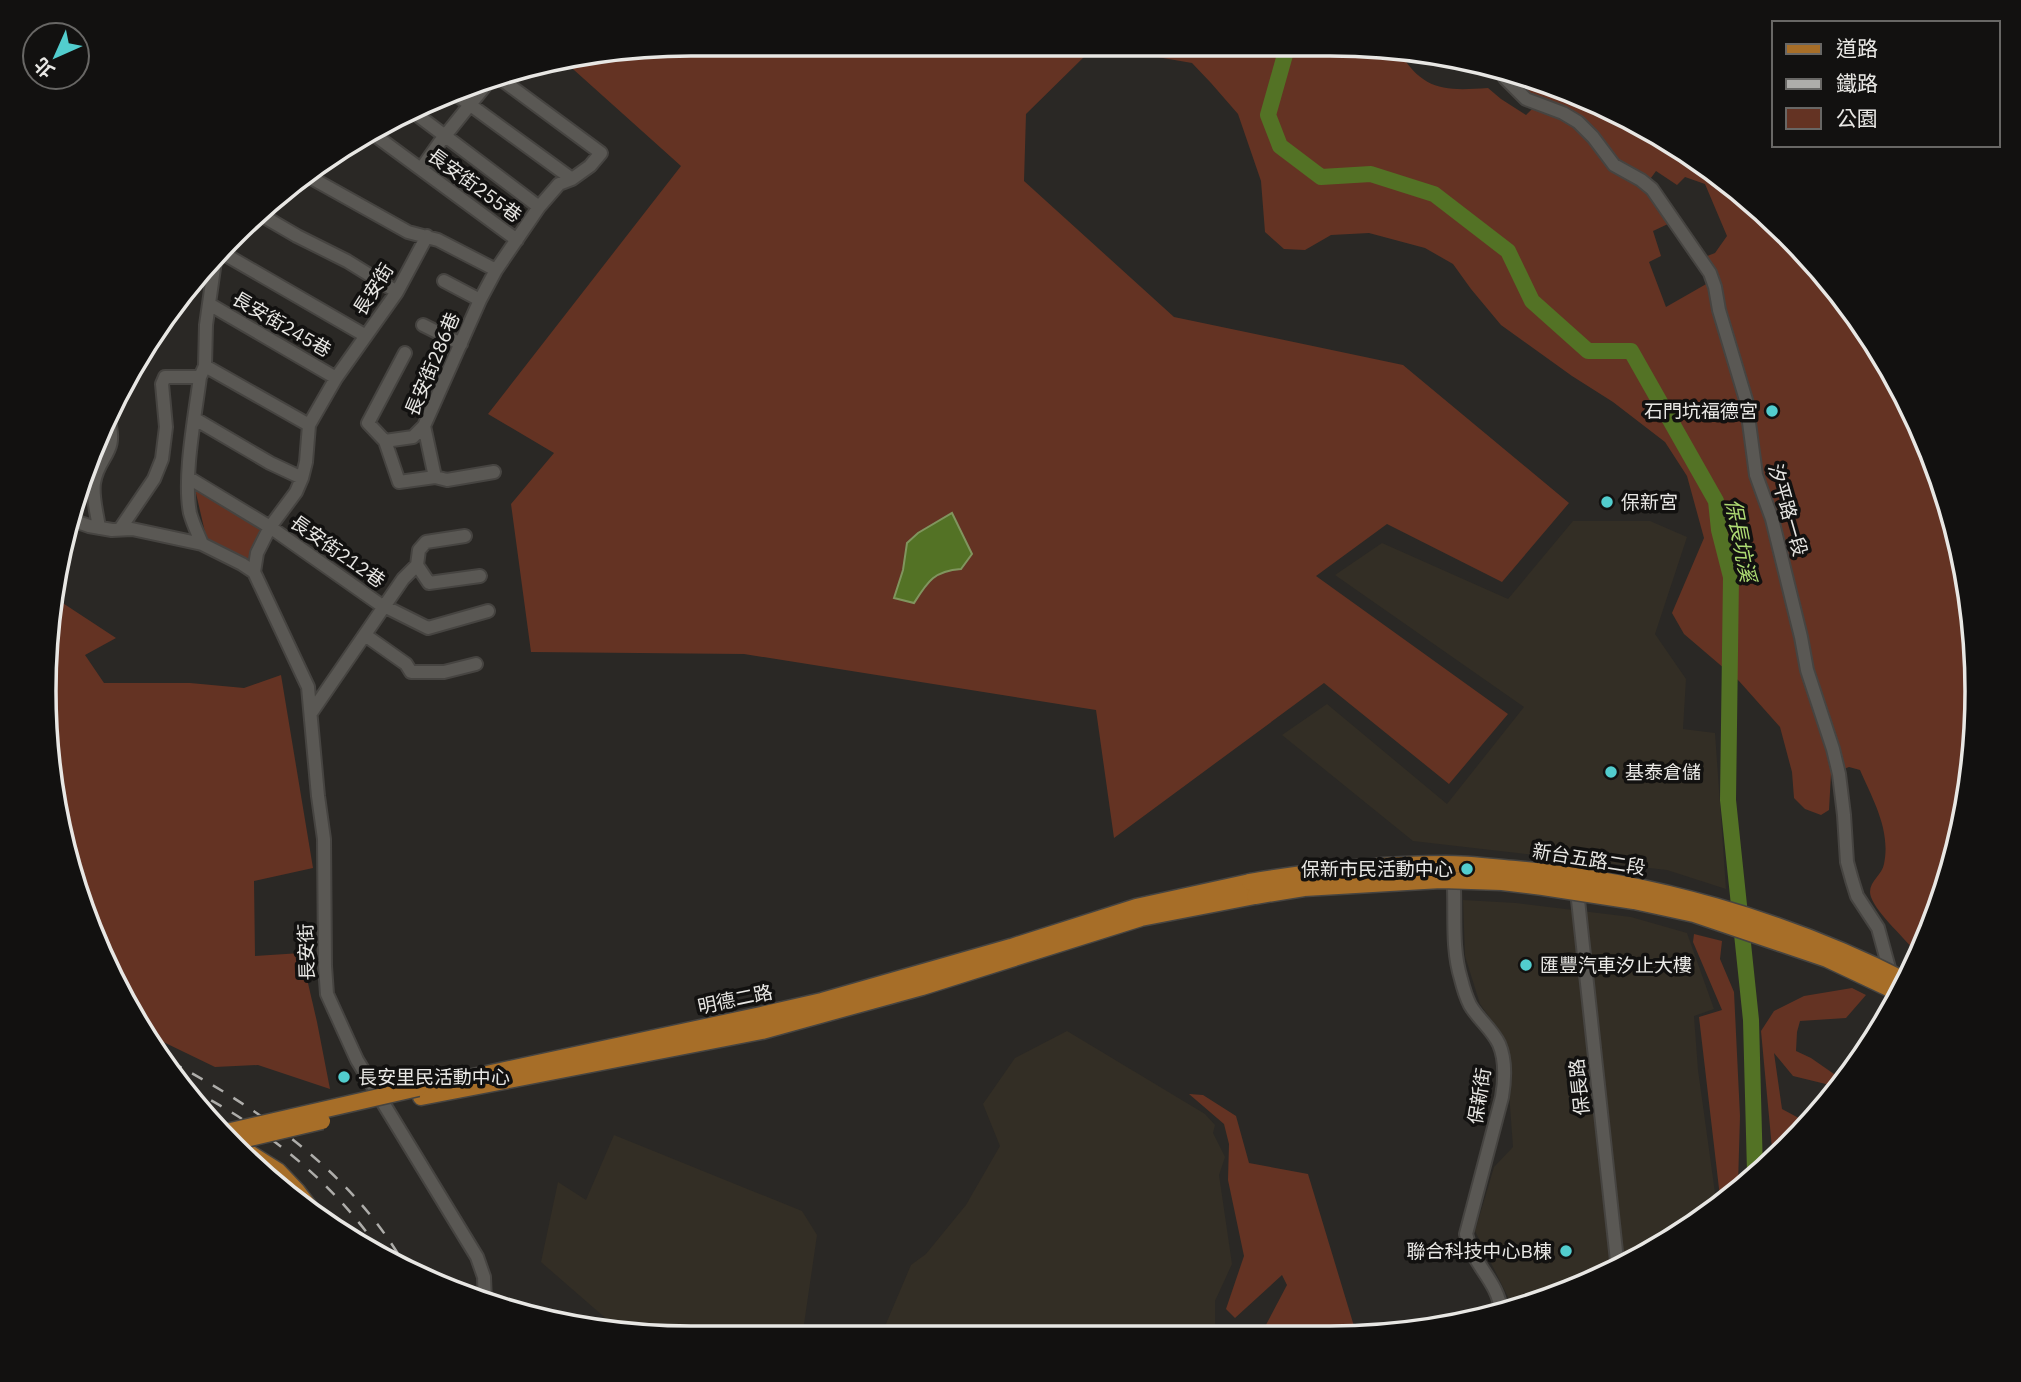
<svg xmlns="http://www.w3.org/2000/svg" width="2021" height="1382" viewBox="0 0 2021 1382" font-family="'IBM Plex Sans','Noto Sans TC',sans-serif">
<rect width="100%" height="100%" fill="#2a2825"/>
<path fill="#332e25" d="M1573,521H1650L1687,537L1655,634L1686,679L1683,729L1715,733L1726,889L1667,870L1413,841L1282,735L1327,704L1447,804L1524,707L1335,575L1382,543L1508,599Z
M1463,900L1516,903L1631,917L1687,933L1714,1009L1694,1016L1698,1070L1716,1200L1617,1271L1510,1308V1301L1475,1231L1494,1167L1513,1147L1505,1039L1480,1004L1465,956Z
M1067,1031L1205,1114L1215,1125L1213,1133L1225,1157L1219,1175L1232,1264L1215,1301V1338H880L911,1265L926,1254L966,1205L1000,1146L983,1104L1015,1058Z
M614,1135L802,1211L817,1235L802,1338H691L612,1330L610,1322L541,1262L558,1182L586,1200Z"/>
<path fill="#643323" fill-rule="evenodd" d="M691,44H1330L1398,50C1423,91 1444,91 1488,88L1501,99L1526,115L1533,108L1502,82L1495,71L1653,130L1788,234L1868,332L1928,444L1965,565L1977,691L1965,818L1928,939L1919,956C1907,940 1877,914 1871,897C1866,883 1882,876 1884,864C1891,830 1873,800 1860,770L1849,767L1831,774L1829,810L1821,815L1805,809L1794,798L1792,772L1780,727L1739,681L1684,634L1672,613L1704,538L1687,476L1665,442L1613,402L1572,376L1501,325L1471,289L1453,264L1425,248L1369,233L1331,235L1305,250L1284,249L1265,232L1261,181L1238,114L1211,83L1192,63L1105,48L1087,54L1026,114L1024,181L1174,317L1403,365L1569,503L1502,582L1387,524L1316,576L1508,714L1449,784L1324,683L1114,838L1096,710L744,654L531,652L511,504L554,453L488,414L681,166L564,61ZM1656,171L1677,185L1685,177L1705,184L1727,236L1715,253L1697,260L1708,283L1666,307L1649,262L1661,256L1653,231L1668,224L1643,189Z
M195,489L266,532L249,565L207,541Z
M52,596L116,638L85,655L104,683H190L244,688L281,675L313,868L254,881L255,956L301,953L317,1022L330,1089L258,1065L215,1067L153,1037L111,978L56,817L49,607Z
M1694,934L1722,941L1720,959L1734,992L1740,1116L1738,1185L1720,1197L1699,1017L1722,1010L1693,942Z
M1852,988L1866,995L1846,1018L1800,1021L1797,1032L1796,1051L1811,1058L1834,1074V1086L1793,1076L1774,1053L1782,1109L1808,1123L1787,1149L1773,1159L1761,1031L1774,1011L1804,996Z
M1189,1094L1203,1095L1236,1116L1249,1163L1308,1174L1357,1336L1330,1338H1259L1287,1285L1282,1275L1235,1318L1226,1309L1244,1256L1228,1180L1229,1144L1224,1124Z"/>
<path fill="#537225" stroke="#80955e" stroke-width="2" d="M952,513L972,554L961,569C934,571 928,581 914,603L894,598L903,570L907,543L918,533Z"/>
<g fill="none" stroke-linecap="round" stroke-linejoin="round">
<path stroke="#537225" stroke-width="16" d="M1288,44L1268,115L1280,146L1321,177L1371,174L1434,194L1508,251L1532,301L1588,351H1631L1716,501L1719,530L1731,577L1728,800L1751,1020L1755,1172"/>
<g stroke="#464441" stroke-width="16">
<path id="minor" d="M1503,74L1505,78L1526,99L1563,113L1578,122L1593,137L1614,165L1641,180L1652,189L1710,273L1715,287L1719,310L1746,400L1756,475L1772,519L1801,637L1807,670L1833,749L1839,774L1844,815L1847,862L1852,880L1857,896L1878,928L1892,979
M458,96L572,179
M416,114L539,207
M376,136L517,240
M421,169L440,142L489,81
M306,175L408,232L438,240L496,270
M261,215L297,236L347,261L397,292
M219,251L366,336
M216,254L206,325L205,366L200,377C195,416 183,477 190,513C193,524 198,534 202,544L242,564L254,572L308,687L318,796L324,839L325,966L327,994L357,1060L477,1257L484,1277L485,1302
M444,281L480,300
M209,304L336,378
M423,325L461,344
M205,366L309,425
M195,419L270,463L302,478
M424,426L413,437L385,441L399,482L435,477L447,480L494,472
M385,441L368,423L405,353
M435,477L424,426L480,300L496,270L539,207L559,184L572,179L590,166L601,153L498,77
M189,478L270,527L378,603L428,628L488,611
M72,520L89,526L112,530L132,529L202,544
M99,528C97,513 92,497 94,483C98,455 119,454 108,419
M120,529L154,479L162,459L166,427L162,384L165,377H200
M417,565L429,583L480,576
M417,565L419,550L426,542L465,536
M254,572L257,553L270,527L296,492L302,478L306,462L309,425L336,378L397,292L427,236
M365,635L406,664L411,672H444L476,664
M311,713L403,579L417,565
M1454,889C1455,919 1452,950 1461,979C1463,987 1466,997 1470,1005C1478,1019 1492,1029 1499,1044C1506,1060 1505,1079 1502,1097L1466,1234C1468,1240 1469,1246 1471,1250C1481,1271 1499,1287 1501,1311
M1578,900L1618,1270"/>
</g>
<g stroke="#464441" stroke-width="19">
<path id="major" d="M459,1080L761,1015L822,1001L1011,947L1136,907L1250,882
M421,1097L762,1031L922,987L1141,918L1255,896
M227,1139L278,1171L297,1191L316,1216"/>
</g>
<use href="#minor" stroke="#5a5854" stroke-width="12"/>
<use href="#major" stroke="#a76e28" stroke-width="16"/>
<path stroke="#aeadaa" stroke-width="2.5" stroke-dasharray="12 12" stroke-linecap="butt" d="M171,1062C264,1111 355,1176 407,1269
M190,1089C268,1129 336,1184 385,1258"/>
<g stroke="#464441" stroke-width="19" stroke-linecap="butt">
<path id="major-bridge" d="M1250,882C1314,871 1380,864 1446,864C1468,864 1492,867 1515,869C1647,880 1787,920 1906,981
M1255,896L1304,888L1441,880L1502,882L1543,887L1634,901L1694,914L1827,959L1899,993
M222,1133L418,1088
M229,1143L322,1121"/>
</g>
<use href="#major-bridge" stroke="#a76e28" stroke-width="16"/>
</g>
<g fill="#52cdce" stroke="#121110" stroke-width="2.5">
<circle cx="1772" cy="411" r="7"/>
<circle cx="1607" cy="502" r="7"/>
<circle cx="1611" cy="772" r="7"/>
<circle cx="1467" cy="869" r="7"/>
<circle cx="1526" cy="965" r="7"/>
<circle cx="344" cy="1077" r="7"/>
<circle cx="1566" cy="1251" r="7"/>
</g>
<g text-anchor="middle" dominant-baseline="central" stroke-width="7" stroke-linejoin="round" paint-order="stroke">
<g font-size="19" fill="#e8e7e4" stroke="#121110">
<text transform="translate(475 185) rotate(36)">長安街255巷</text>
<text transform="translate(373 289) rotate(-58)">長安街</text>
<text transform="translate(282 324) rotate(30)">長安街245巷</text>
<text transform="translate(432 364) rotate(-67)">長安街286巷</text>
<text transform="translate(1788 510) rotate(74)">汐平路一段</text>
<text transform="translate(338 551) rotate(35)">長安街212巷</text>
<text transform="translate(1589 859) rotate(9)">新台五路二段</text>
<text transform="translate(306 952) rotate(-92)">長安街</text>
<text transform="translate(735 999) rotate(-12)">明德二路</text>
<text transform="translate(1579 1087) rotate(-96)">保長路</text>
<text transform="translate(1479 1096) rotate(-81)">保新街</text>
</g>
<g font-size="19" fill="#e8e7e4" stroke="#121110" text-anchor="start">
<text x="1758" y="411" text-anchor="end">石門坑福德宮</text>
<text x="1621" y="502">保新宮</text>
<text x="1625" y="772">基泰倉儲</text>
<text x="1453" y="869" text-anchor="end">保新市民活動中心</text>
<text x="1540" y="965">匯豐汽車汐止大樓</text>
<text x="358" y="1077">長安里民活動中心</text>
<text x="1552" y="1251" text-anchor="end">聯合科技中心B棟</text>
</g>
<g font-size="21" font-style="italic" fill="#aedb73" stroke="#121110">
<text transform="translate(1741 540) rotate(79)">保長坑溪</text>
</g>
</g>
<path d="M0 0H2021V1382H0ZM691 56H1330A635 635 0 0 1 1965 691V691A635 635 0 0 1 1330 1326H691A635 635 0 0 1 56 691V691A635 635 0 0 1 691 56Z" fill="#121110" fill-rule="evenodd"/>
<path fill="none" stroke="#e8e7e4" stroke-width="3.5" d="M691 56H1330A635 635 0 0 1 1965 691V691A635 635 0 0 1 1330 1326H691A635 635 0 0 1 56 691V691A635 635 0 0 1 691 56Z"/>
<rect x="1772" y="21" width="228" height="126" fill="#121110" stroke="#686765" stroke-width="2"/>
<rect x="1786" y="44" width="35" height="10" fill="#a76e28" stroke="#686765" stroke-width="2"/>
<text x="1836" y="56" font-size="21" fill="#e8e7e4">道路</text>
<rect x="1786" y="79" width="35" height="10" fill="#aeadaa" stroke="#686765" stroke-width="2"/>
<text x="1836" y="91" font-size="21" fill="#e8e7e4">鐵路</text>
<rect x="1786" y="108" width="35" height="21" fill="#643323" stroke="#686765" stroke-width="2"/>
<text x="1836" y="126" font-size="21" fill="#e8e7e4">公園</text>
<g transform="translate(56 56) rotate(225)"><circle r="33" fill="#121110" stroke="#686765" stroke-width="2"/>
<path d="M0-5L12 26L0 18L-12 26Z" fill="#52cdce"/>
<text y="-10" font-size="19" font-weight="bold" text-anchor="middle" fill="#e8e7e4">北</text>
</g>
</svg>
